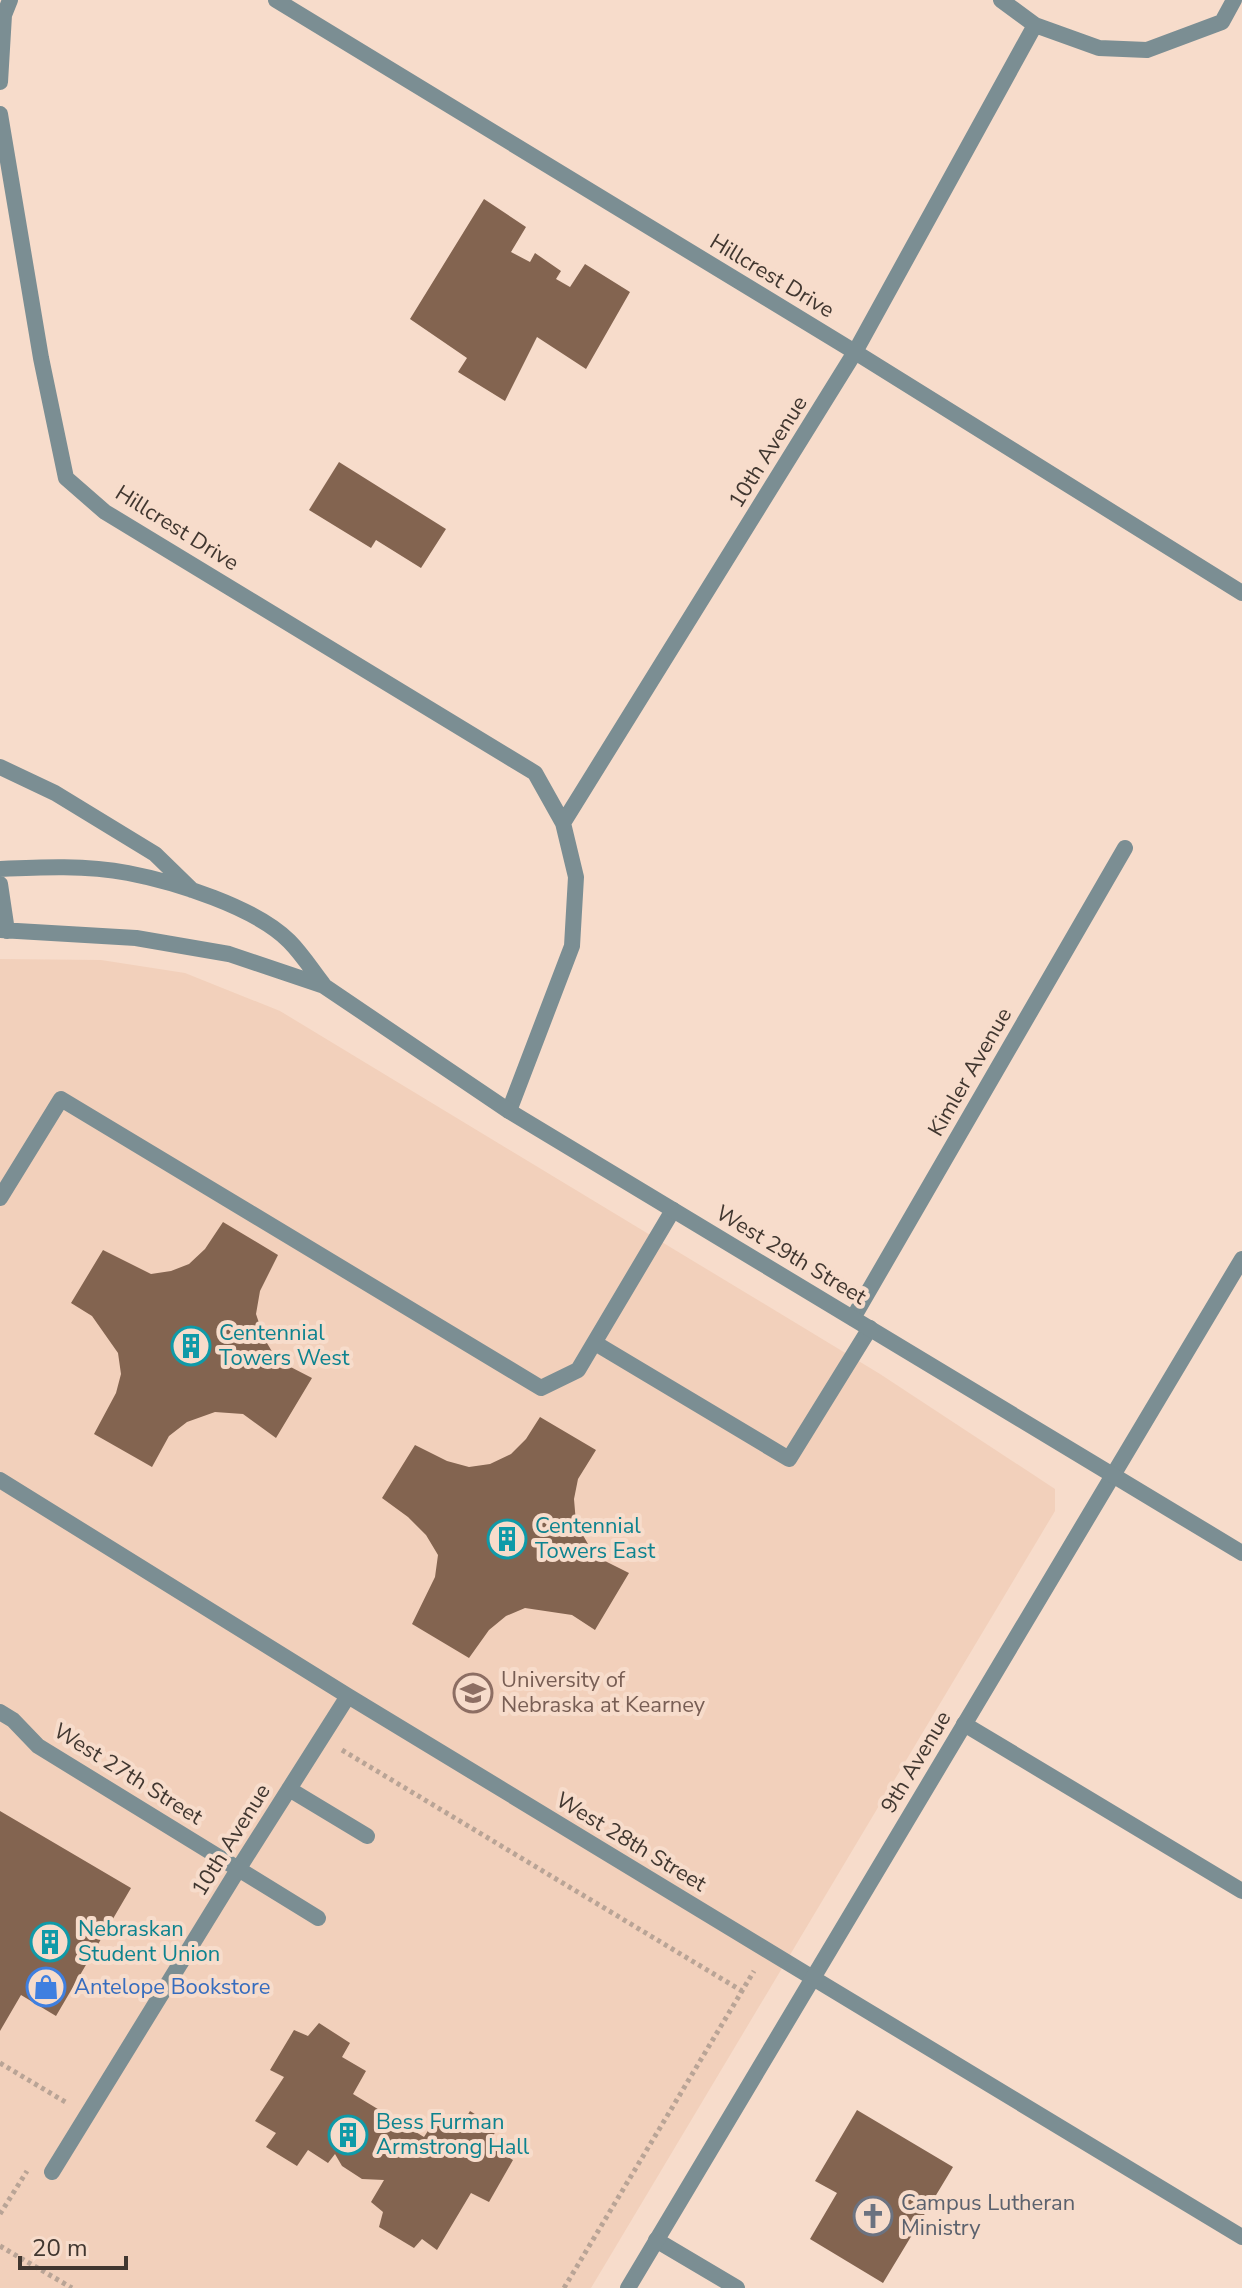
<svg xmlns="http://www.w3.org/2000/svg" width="1242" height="2288" viewBox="0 0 1242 2288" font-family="'Nunito Sans',sans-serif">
<rect width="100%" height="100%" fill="#f7dccb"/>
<path fill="#f2d0bb" d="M0,959L101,960L185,973L280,1011L880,1374L1055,1489V1511L591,2288H0Z"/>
<path fill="#836450" d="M484,199L526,227L511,252L530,262L535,253L561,271L556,279L570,287L585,264L630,292L586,369L537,337L505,401L458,372L467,358L410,319Z
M339,462L446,529L421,568L376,540L371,548L309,510Z
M223,1222L278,1255L260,1291L256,1314L264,1338L277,1360L312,1378L276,1438L243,1414L215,1412L187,1422L169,1436L152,1467L94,1434L116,1393L121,1374L118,1353L92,1316L71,1303L103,1250L151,1274L171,1271L189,1264L205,1249Z
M540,1417L596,1450L578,1479L574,1499L576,1523L588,1544L603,1560L629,1573L595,1630L572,1615L525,1608L506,1616L489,1630L469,1658L412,1624L435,1577L438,1555L426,1535L408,1517L382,1498L415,1445L447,1461L469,1467L490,1464L511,1454L526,1439Z
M0,1811L131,1888L56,2016L21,1995L0,2031Z
M319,2023L350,2043L342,2057L366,2071L353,2094L424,2137L438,2115L460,2128L470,2111L497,2128L489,2145L513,2160L489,2202L471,2193L437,2250L422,2239L414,2248L379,2227L383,2212L371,2202L384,2180L362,2179L342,2166L335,2154L328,2163L308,2150L297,2166L266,2147L276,2133L255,2121L284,2077L270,2070L294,2030L308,2036Z
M857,2110L953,2167L883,2283L810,2239L837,2193L815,2181Z"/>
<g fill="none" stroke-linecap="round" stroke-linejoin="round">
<path stroke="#b9a496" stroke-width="5" stroke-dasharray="4 4" stroke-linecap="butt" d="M342,1750L742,1991
M0,2063L67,2103
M0,2214L27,2171
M0,2246L72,2288
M564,2288L754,1971"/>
<path stroke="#7b8e93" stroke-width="16" d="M0,1198L61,1099L541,1388L578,1370L673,1210
M595,1343L789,1459L870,1328
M0,1480L348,1696L813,1978
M0,1712L13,1720L38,1746L318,1918
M964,1724L1242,1891
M289,1789L367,1836
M52,2172L239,1868L348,1696
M656,2240L737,2288"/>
<path stroke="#7b8e93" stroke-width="16" d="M276,0L855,352L1242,593
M1001,0L1035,25L1099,48L1147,50L1222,22L1234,0
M0,82L4,15L10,0
M0,114L41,358L66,478L105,512L535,773L563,823
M509,1111L572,946L576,877L563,823L855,352L1035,25
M853,1318L1125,848
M813,1978L1242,2237
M628,2288L1242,1259"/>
<path stroke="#7b8e93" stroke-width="16" d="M0,767L55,793L155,854L192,890
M0,869C42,867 86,865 128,873C175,882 255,907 289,941C302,954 312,970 323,984
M0,884L7,931
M0,930L136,938L229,954L324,986L509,1111L1242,1553"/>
</g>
<defs>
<g id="building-ring" transform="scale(2)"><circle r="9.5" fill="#f7dccb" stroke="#0f9aa8" stroke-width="1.5"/><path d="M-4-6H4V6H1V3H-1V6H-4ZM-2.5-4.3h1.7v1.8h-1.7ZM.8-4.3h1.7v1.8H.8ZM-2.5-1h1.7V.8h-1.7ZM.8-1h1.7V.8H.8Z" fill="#0f9aa8"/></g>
<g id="university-ring" transform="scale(2)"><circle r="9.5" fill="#f7dccb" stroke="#8d6e63" stroke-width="1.5"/><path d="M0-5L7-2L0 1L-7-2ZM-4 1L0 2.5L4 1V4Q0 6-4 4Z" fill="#8d6e63"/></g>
<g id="shop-ring" transform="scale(2)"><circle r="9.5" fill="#f7dccb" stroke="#3f7fe0" stroke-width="1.5"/><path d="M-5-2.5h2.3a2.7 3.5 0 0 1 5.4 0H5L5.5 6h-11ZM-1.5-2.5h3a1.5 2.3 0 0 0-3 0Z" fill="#3f7fe0"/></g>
<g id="church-ring" transform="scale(2)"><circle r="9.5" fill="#f7dccb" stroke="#6b7280" stroke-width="1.5"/><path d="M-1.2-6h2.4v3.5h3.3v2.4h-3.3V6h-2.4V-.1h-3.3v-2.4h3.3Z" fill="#6b7280"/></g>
</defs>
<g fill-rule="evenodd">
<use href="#building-ring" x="191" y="1346"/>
<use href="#building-ring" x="507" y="1539"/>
<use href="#university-ring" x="473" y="1693"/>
<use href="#building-ring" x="50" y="1942"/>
<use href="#shop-ring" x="46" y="1987"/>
<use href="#building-ring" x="348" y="2135"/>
<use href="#church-ring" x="873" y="2216"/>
</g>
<g text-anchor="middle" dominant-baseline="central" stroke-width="8" stroke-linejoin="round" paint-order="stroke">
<g font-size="22" fill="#413730" stroke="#f7dccb">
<text transform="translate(772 276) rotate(31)">Hillcrest Drive</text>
<text transform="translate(768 452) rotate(-58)">10th Avenue</text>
<text transform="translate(177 528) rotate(32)">Hillcrest Drive</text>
<text transform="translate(970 1072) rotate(-60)">Kimler Avenue</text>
<text transform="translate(791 1255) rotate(31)">West 29th Street</text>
<text transform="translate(916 1762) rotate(-59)">9th Avenue</text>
<text transform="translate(128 1774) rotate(32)">West 27th Street</text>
<text transform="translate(231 1840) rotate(-58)">10th Avenue</text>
<text transform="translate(631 1842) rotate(31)">West 28th Street</text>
</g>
<g font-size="22" fill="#0d838f" stroke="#f7dccb" text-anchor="start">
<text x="219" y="1333">Centennial<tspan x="219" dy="25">Towers West</tspan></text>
<text x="535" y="1526">Centennial<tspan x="535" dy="25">Towers East</tspan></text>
<text x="78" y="1929">Nebraskan<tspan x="78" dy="25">Student Union</tspan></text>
<text x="376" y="2122">Bess Furman<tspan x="376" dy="25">Armstrong Hall</tspan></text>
</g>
<g font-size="22" fill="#785e54" stroke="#f7dccb" text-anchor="start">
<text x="501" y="1680">University of<tspan x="501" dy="25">Nebraska at Kearney</tspan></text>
</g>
<g font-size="22" fill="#366cbe" stroke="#f7dccb" text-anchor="start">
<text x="74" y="1987">Antelope Bookstore</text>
</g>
<g font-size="22" fill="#5b616d" stroke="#f7dccb" text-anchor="start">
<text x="901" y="2203">Campus Lutheran<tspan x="901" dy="25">Ministry</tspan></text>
</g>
</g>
<path d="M20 2256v12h106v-12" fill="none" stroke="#413730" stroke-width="4"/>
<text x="32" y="2256" font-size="24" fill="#413730" stroke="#f7dccb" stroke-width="6" paint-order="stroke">20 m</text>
</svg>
